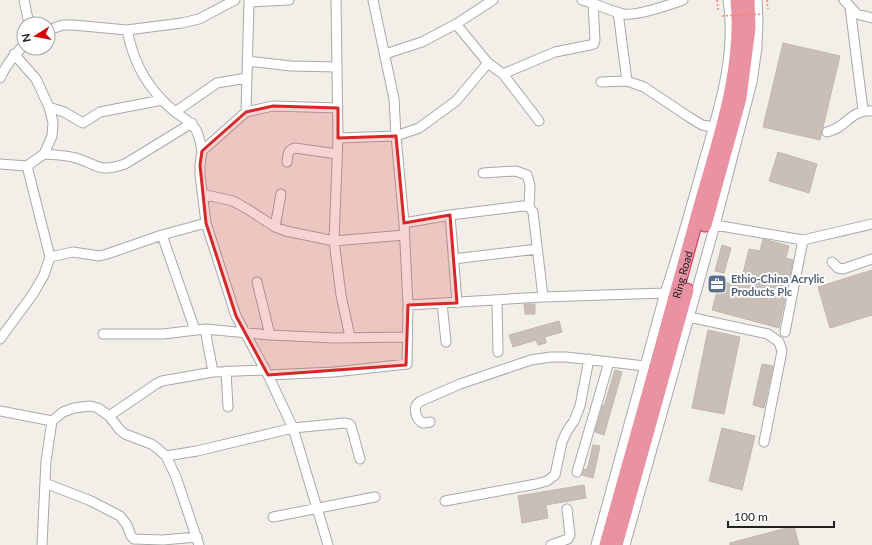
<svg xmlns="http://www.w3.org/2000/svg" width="872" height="545" viewBox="0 0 872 545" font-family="Lato,sans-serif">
<rect width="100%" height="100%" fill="#f2efe9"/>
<path fill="#c7bfb8" stroke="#c4b6ab" d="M783,43L840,56L820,140L763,127Z
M778,152L817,164L809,193L769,181Z
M763,239L789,246L786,258L793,260L779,328L712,310L720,281L740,286L749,249L760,251Z
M722,245L731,248L724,273L715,271Z
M872,270V315L830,328L818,287Z
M524,304H535V314H525Z
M559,321L562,332L545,337L546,343L538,345L536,340L513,347L509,335Z
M708,330L740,337L724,414L692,408Z
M762,364L773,366L764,408L753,405Z
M615,370L622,372L604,435L595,432L603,405L604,406Z
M722,428L755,436L742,490L709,481Z
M593,445L600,446L593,478L582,475L584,469L587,470Z
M584,485L586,498L546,505L548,518L522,523L518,496Z
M794,526L799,545H730V543Z"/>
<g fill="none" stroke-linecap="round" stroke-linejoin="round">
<g stroke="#a9a9a9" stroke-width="11">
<path id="minor" d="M24,0L29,24
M289,0L249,2L246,112L202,151L200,165V175L206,223L236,316L268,375L293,428L328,545
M336,0L338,138
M582,0C596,3 609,11 623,14C637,16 669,5 683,0
M844,0L857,14L872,18
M850,7L863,110
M618,12L627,81
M456,24L488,63
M48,30L63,25H73L127,30L182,23L199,19L235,0
M127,30C134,65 148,89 175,112L217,83L247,78
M14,54L36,79L49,107L53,122L52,136L44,154L27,166
M385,54L422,42L456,24L493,0
M248,61L291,66L337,67
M503,74L555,52L590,45L594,44L595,40L593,2
M0,78C6,65 14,55 24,45
M601,82L627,81L644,87L689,117L702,125L713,127
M49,107L64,112L83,123L100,112L162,100
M175,112C195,125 198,127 202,151
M246,112L273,106L338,108
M827,132C847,128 850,109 872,111
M44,154C55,155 66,155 76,158C99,165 98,173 125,164L192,123
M287,162C288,155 287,150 295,148L337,154
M0,164L27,166L50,257L73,252L99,256L107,254L162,235
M483,173L516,171L527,175L530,185L529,207
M202,194L233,201L249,210L275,227L286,231L334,241L405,235
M450,215L457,303
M404,223L450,215L523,206L529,207L533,212L543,297
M715,225L803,240L872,224
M275,227L281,194
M453,259L537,249
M832,262L838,268L843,269L872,259
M257,282L270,335
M497,300L498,352
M442,303L446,342
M408,305L543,297L665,293
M689,317L768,334L779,342L782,351L764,442
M205,329L213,372
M195,330L162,235L206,223
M785,332L803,240
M103,334H163L205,329L270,335L335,338L408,337
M350,337L341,295L334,241L338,138L396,136L394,99L373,0
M0,339L33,294L44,275L50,257
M226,371L228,407
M268,375L334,372L407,364L408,305L404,223L396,136L419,128L456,101L488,63L503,74L539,121
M0,411L52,421
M109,416L156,384L162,381L213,372L265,370
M430,422C427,423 425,423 423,423C417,421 414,411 416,406C416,405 420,401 421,401L460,384L531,360L551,357H566L645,366
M166,456L197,451L293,428L344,423L349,424L351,426L360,459
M577,472L609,362
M45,483L91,501L120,516L127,525L131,536L134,539L163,540L197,537
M445,501L536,484L547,481L555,475L562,442L567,431L574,421L580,406L589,359
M273,517L375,497
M42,545L46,461L52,421L63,412L74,408L90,406L98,408L109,416L120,430L125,434L151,444L157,448L166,456L176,477L199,545
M551,545L568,539L570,535L567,509
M596,545L665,293C679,251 691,208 703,164C718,112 737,55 728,0
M625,545L715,225L752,82L757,47L758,20L757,0"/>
</g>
<g stroke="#dc2a67" stroke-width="15">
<g id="highway">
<path d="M705,225L740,98L749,28L748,0"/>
<path id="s1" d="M606,545C637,433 669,322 699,210C718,142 744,71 737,0"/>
<path d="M616,545L687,290"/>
</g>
</g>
<path stroke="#fa8072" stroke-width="1.5" stroke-dasharray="2 2" stroke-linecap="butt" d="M717,0L718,10
M767,0L768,9"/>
<use href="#minor" stroke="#fff" stroke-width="9"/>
<use href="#highway" stroke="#e892a2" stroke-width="13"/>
<path stroke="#fa8072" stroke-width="1.5" stroke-dasharray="2 2" stroke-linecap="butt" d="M722,16L763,14"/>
</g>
<path fill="#d62828" fill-opacity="0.2" stroke="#d62828" stroke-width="3" stroke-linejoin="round" d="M273,106L338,108V138L396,136L404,223L450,215L457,303L408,305L406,365L268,375L236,316L206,223L200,165L202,151L246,112Z"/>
<defs>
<g id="office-square" transform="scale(1)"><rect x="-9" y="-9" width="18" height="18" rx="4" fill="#5c6f8a" stroke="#fff"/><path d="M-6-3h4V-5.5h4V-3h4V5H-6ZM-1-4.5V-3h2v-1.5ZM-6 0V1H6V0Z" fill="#fff"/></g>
</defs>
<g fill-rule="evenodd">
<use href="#office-square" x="717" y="284"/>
</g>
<g text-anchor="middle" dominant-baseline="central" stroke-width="4" stroke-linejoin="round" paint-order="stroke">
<g font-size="11" fill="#222" stroke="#fff">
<text stroke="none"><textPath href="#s1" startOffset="281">Ring Road</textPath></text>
</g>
<g font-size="11" font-weight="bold" fill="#4e5e75" stroke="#fff" text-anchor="start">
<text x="731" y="278">Ethio-China Acrylic<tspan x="731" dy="13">Products Plc</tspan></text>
</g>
</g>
<g transform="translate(36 36) rotate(259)"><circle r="19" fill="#ffffff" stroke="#a7a7a7"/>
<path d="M0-3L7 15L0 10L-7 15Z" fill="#d40000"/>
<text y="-6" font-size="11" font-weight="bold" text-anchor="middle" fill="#222222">N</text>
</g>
<path d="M728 521v6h106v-6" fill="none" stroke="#222222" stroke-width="2"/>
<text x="734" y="521" font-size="12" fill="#222222" stroke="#ffffff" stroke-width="3" paint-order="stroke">100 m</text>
</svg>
